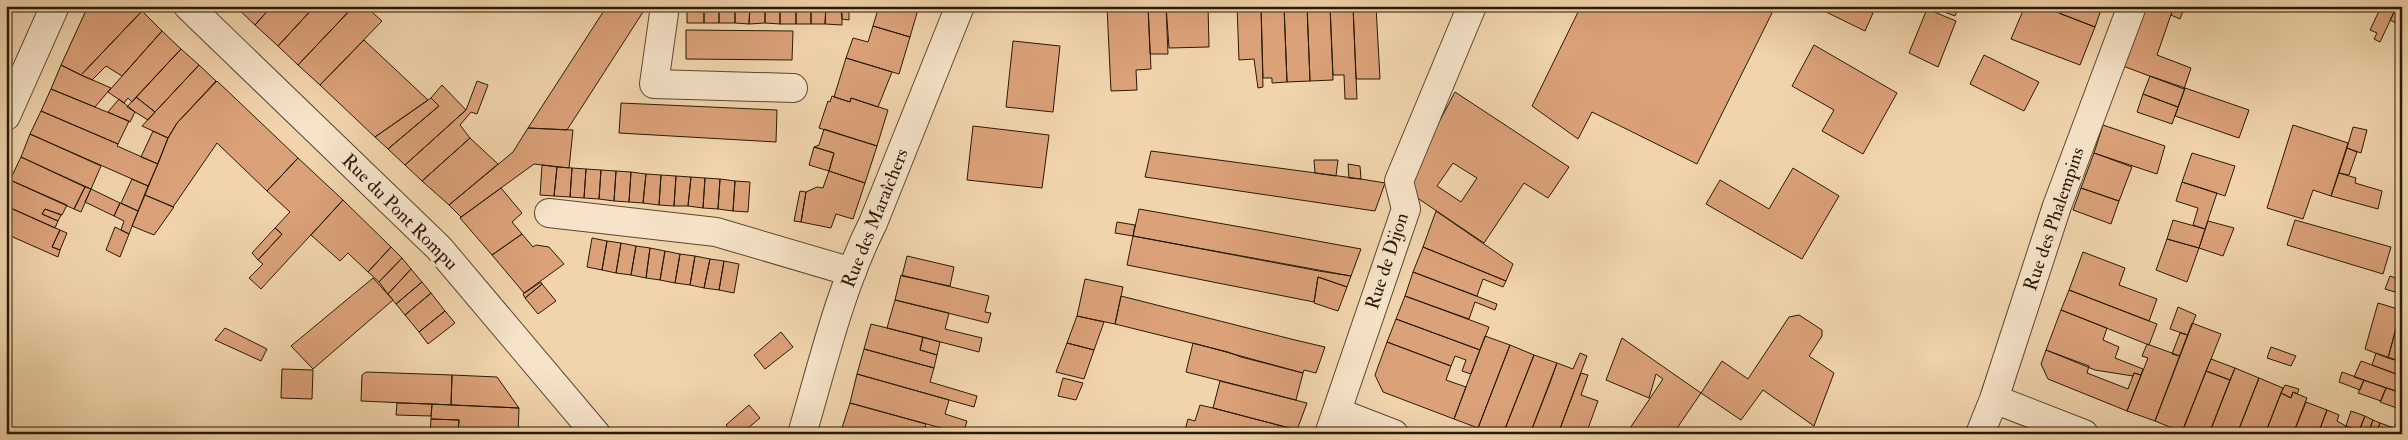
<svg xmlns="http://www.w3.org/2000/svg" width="2408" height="440" viewBox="0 0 2408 440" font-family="'IM FELL Double Pica',serif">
<rect width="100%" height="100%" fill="#f1d4ac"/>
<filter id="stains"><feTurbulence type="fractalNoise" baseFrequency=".004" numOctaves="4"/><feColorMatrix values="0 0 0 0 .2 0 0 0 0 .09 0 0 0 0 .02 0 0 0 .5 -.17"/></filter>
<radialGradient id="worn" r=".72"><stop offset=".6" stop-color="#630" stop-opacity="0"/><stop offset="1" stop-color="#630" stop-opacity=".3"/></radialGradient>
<path fill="#dba179" stroke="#281a06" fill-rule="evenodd" d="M88,6H137L142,11L81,75L61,65Z
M235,6H272L255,25Z
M272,6H315L278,46L255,25Z
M315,6H354L298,65L278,46Z
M354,6H365L382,21L320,85L298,65Z
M607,6H633L643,12L567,130L528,128Z
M687,6H704V23H687Z
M704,6H719V23H704Z
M719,6H735V23H719Z
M735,6H750L749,24L735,23Z
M750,6H765V23L749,24Z
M765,6H780V24L765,23Z
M780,6H796V24H780Z
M796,6H811V24H796Z
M811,6H826L825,24H811Z
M826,6H842V25L825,24Z
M879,6H919L910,37L873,26Z
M1148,6H1166L1168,54H1150Z
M1148,6L1151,69L1136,70L1137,90L1111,91L1107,7Z
M1166,6H1208L1209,47L1169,48Z
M1237,6H1261L1263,87L1258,88L1254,59L1239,60Z
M1261,6H1284L1287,82L1272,83V78H1263Z
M1284,6H1307L1310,81L1287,82Z
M1307,6H1330L1333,80L1310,81Z
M1330,6H1353L1357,99H1345L1344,75H1333Z
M1353,6H1376L1380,79H1356Z
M1581,6H1760L1772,13L1697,164L1592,112L1578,139L1532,106Z
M1826,6H1857L1873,13L1865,31L1824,11Z
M1929,6H1959L1955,16Z
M2025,6H2041L2095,27L2080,65L2011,39Z
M2064,6H2091L2101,10L2095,27L2061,14Z
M2145,6H2174L2157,55L2191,68L2184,89L2123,66Z
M2174,6H2185L2180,19L2171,15Z
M2375,6H2397L2380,42L2374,39L2377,33L2370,30L2380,9Z
M2397,6H2402V26L2390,20Z
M1927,9L1956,21L1938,67L1909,53Z
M142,11L162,31L122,76L106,66L92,80L81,75Z
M841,11L849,12V20L842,19Z
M873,26L910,37L899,74L846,58L853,38L868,42Z
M686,30L793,31L792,60L686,59Z
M162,31L181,49L132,102L128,98L124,103L108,92Z
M364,40L428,100L375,137L320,85Z
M1013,41L1060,46L1053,112L1006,107Z
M1814,45L1897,93L1863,154L1822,131L1834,110L1792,86Z
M181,49L199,65L155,112L136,97Z
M1984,55L2039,82L2024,111L1970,84Z
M846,58L892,72L878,107L851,98L850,102L834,97Z
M61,65L81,75L111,88L95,107L51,89Z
M199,65L216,81L177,123L168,138L142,126Z
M2150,76L2185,88L2178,107L2143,94Z
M217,81L298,158L267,191L217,143L173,207L145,195L168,138L177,123Z
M477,81L488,85L477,114L471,112L460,125L470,138L422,181L405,165L466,110Z
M442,85L466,110L405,165L388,149L439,106L431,98Z
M2185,88L2249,110L2239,138L2175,116Z
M51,89L129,121L118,144L41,111Z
M1455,92L1569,167L1548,198L1524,183L1484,243L1410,193L1420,158ZM1453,163L1477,178L1461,202L1437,186Z
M2143,94L2178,107L2172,124L2137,112Z
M832,96L850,102L851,98L888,110L877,146L819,128L828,101L830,102Z
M136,97L155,112L148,120L127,107Z
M431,98L439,106L388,149L375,137Z
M119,99L135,112L130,122L108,112Z
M621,103L777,110L776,142L619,133Z
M41,111L118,144L117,146L158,164L148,186L30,134Z
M2103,125L2165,146L2157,174L2094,153Z
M2293,125L2348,143L2331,196L2313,190L2303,219L2267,208Z
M973,126L1049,135L1042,188L967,180Z
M2353,127L2367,130L2361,153L2347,148Z
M528,128L573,130L569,168L534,164L461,217L449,205L513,152Z
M824,129L877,146L865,183L829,171L834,153L814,147L819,145Z
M153,131L168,138L158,164L141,157Z
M30,134L101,166L91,189L21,157Z
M470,138L498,164L449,205L422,181Z
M814,147L834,153L829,171L809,165Z
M2347,148L2357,152L2349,175L2339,173Z
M1151,151L1361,179L1385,183L1375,211L1145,177Z
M2094,153L2132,167L2119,201L2081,188Z
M2192,153L2235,166L2225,196L2182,182Z
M21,157L85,187L74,209L10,180Z
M298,158L343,200L261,289L249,278L263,264L258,260L282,234L275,228L290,212L267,191Z
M1314,160H1338L1336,176L1315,173Z
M1348,164L1360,166L1361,179L1349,178Z
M542,165L557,167L554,196L540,195Z
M557,167L572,168L570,197L554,196Z
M572,168L586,169L584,198L570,197Z
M1793,168L1839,196L1802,259L1706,204L1720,180L1769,209Z
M586,169L601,170L599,199L584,198Z
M601,170L616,171L614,201L599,199Z
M616,171L631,172L629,202L614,201Z
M829,171L865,183L853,219L836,214L831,228L801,222L806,192L817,187L823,188Z
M631,172L646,174L643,203L629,202Z
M2339,173L2356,178L2355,183L2382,191L2378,209L2331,196Z
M646,174L661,175L659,205L643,203Z
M661,175L676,176L674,206L659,205Z
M676,176L691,177L688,206H674Z
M691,177L705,178L703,208L688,206Z
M705,178L720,179L718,209L703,208Z
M132,179L148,186L138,211L121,203Z
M720,179L735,181L733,211L718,209Z
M10,180L67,205L62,215L45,209L42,214L58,221L55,228L6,206V189Z
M735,181L750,182L748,212L733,211Z
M2182,182L2217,193L2205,229L2193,225L2198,208L2176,201Z
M85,187L91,189L81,212L74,209Z
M501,188L522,213L512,222L522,234L492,255L460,218Z
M2081,188L2119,201L2111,224L2073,210Z
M91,189L120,203L114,216L85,202Z
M800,191L806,192L801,222L794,221Z
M145,195L174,207L154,235L132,226Z
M343,200L391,247L368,272L348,253L340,261L311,235Z
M120,203L138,211L129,234L121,230L124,221L114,216Z
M6,206L60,230L52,247L60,250L58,257L6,234Z
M45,209L61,215L58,221L42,214Z
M1139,209L1252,229L1361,249L1351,276L1133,236Z
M1436,211L1513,264L1506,281L1423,247Z
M2173,220L2205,229L2199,248L2167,239Z
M2295,220L2391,247L2383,274L2287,245Z
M2208,221L2234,228L2223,256L2199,248Z
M1117,222L1135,225L1133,236L1115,233Z
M115,227L129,234L120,257L106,250Z
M275,228L282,234L258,260L252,253Z
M60,230L67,233L60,250L52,247Z
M522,234L533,247L536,245L549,247L564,264L524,293L492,255Z
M1133,236L1319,271L1351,276L1347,287L1318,277L1314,302L1127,265Z
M592,238L607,241L602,270L587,267Z
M2167,239L2199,248L2187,282L2156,270Z
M607,241L621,243L616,273L602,270Z
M621,243L636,246L631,275L616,273Z
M636,246L650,248L646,278L631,275Z
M391,247L402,258L379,282L368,272Z
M1423,247L1506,281L1503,287L1483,279L1477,296L1413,272Z
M650,248L665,251L660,280L646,278Z
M665,251L680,254L675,283L660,280Z
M2083,252L2125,268L2119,285L2157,299L2149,321L2069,290Z
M680,254L695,256L690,285L675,283Z
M695,256L710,259L704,288L690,285Z
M907,256L954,267L950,286L902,276Z
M402,258L411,269L388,294L379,282Z
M710,259L724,261L719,290L704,288Z
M724,261L739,264L734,293L719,290Z
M411,269L422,282L396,304L388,294Z
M1413,272L1497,304L1495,310L1475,302L1469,319L1405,296Z
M901,275L989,296L985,312L991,313L988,323L895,300Z
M2390,276L2402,280V294L2385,289Z
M1318,277L1347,287L1338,311L1314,303Z
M373,278L393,300L313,369L291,346Z
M1085,279L1123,287L1115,324L1077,316Z
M422,282L431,293L405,315L396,304Z
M541,282L542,284L525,298L523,294Z
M542,284L556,301L538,314L525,298Z
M2069,290L2157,324L2149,345L2061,310Z
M431,293L445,311L419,332L405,315Z
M1121,296L1295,340L1325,347L1316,373L1304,370L1303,373L1241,357L1228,352L1115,324Z
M1405,296L1489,327L1480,350L1396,319Z
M895,300L949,313L945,329L982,338L979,352L887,328Z
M2378,303L2401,310L2388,358L2365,349Z
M2178,307L2196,315L2188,335L2170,329Z
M2061,310L2107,328L2103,340L2119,347L2115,358L2143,369L2141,375L2134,373L2133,376L2095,370L2046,350Z
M2401,310H2402V362L2388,358Z
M445,311L455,323L428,344L419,332Z
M1799,315L1822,330V336L1809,356L1834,373L1814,426L1763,390L1741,420L1701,393L1722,361L1748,379L1789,317Z
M1077,316L1104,322L1094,350L1067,343Z
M1396,319L1480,350L1471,374L1462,371L1466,360L1455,356L1451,366L1387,342Z
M2192,323L2221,334L2182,432L2155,421Z
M871,324L923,337L920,350L937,355L934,368L864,349Z
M225,328L267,349L261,361L215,340Z
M781,332L793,347L765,369L754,355Z
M2180,333L2188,335L2180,356L2172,354Z
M1485,336L1510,345L1478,428L1454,419Z
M923,337L940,342L937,355L920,350Z
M1622,338L1701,393L1673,434H1626L1663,379L1656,374L1649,398L1606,380Z
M1387,342L1451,366L1446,380L1466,387L1454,419L1383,392L1375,375Z
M1067,343L1094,350L1084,379L1056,372Z
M1193,343L1303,373L1296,400L1186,372Z
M2147,344L2180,356L2155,421L2127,411L2148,358L2142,356Z
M1510,345L1534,355L1503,434H1492L1478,428Z
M2271,347L2296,356L2291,366L2267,358Z
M864,349L934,368L930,382L977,396L974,407L857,374Z
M2046,350L2089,366L2087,373L2128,389L2134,373L2141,375L2127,411L2048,379L2041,364Z
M1580,353L1587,356L1558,434H1530L1557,363L1573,369Z
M2376,353L2402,362L2399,375L2372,365Z
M1534,355L1557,363L1550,383L1530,434H1503Z
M2211,359L2235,368L2230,380L2206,371Z
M2361,361L2399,375L2402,364V393L2354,377Z
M2235,368L2259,378L2237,434H2209Z
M282,369L313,370L312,399L281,398Z
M2206,371L2230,380L2209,434H2186L2182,432Z
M366,372L452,375L451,405L361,401L362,375Z
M2342,372L2364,380L2360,390L2339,382Z
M1581,373L1588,375L1581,395L1598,401L1586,434H1558Z
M857,374L949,400L945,414L967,421L963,434L850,403Z
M452,375L497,377L519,408L451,405Z
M1063,378L1083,383L1076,400L1058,396Z
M2259,378L2283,388L2265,434H2237Z
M2364,380L2386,388L2381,401L2358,393Z
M1220,381L1307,403L1297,430L1213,408Z
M2285,385L2299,389L2297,394L2293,392L2291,398L2281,393Z
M2386,388L2402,393V410L2380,402Z
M2293,392L2307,398L2293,434H2265L2281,393L2291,398Z
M2306,402L2327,410L2318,434H2293Z
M397,403L432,404L431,416L396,415Z
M850,403L926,424L923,434H850L841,431Z
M432,404L519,408L518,434H458L459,420L431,419Z
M749,405L760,418L741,434H734L726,425Z
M1200,405L1213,408L1297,430L1295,434H1200L1185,430L1188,419L1195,421Z
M2402,409V429L2395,426Z
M2327,410L2339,415L2337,421L2346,426L2342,434H2318Z
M2351,411L2365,416L2359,431L2346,426Z
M2365,416L2373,420L2368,434H2342L2346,426L2359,431Z
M431,419L459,420L458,434H430Z
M2373,420L2380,423L2376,434H2368Z
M2380,423L2394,428L2392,434H2376Z"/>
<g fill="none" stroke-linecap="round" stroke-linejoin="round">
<g stroke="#5a4830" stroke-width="30">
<path id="minor" d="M188,6L439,248L596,434
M665,6L654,84L793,88
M6,116L55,6
M549,213L716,232L852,272
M1994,399L2084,434
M1337,412L1394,434
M802,434C823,363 840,289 873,223L960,6
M1329,434L1406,209L1399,181L1472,6
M1980,434L1994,399L2057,206L2132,6"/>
</g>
<use href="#minor" stroke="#f6e3c9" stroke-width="28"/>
</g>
<g text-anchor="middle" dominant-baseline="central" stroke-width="4.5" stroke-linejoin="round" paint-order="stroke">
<g font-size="19" fill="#281a06" stroke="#f6e3c9">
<text transform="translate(400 212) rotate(45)">Rue du Pont Rompu</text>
<text transform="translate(875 218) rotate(-68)">Rue des Maraîchers</text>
<text transform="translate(2054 219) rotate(-71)">Rue des Phalempins</text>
<text transform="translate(1387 261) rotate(-72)">Rue de Dijon</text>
</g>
</g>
<rect width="2408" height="440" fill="none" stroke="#f1d4ac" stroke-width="25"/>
<rect x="8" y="8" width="2393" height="425" fill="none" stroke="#281a06" stroke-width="2.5"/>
<rect x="12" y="12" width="2383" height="415" fill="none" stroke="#281a06"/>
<rect width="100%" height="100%" filter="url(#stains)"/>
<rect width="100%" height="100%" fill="url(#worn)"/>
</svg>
